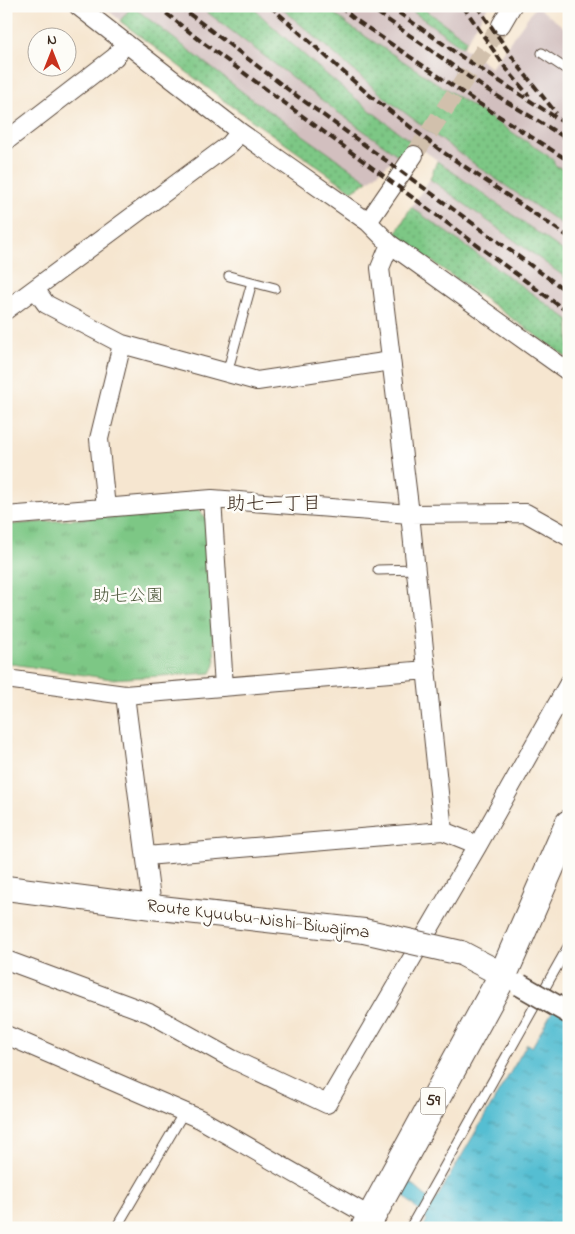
<svg xmlns="http://www.w3.org/2000/svg" width="575" height="1234" viewBox="0 0 575 1234" font-family="'Indie Flower','Klee One',sans-serif">
<defs>
<pattern id="grass-dots" width="8" height="8" patternUnits="userSpaceOnUse" patternTransform="scale(1.25)"><rect width="8" height="8" fill="#7dc785"/><path d="M2 2h.1M6 6h.1" fill="none" stroke="#68a26c" stroke-width="1.8" stroke-linecap="round"/></pattern>
<pattern id="park-tufts" width="24" height="20" patternUnits="userSpaceOnUse" patternTransform="scale(1.25)"><rect width="24" height="20" fill="#7dc785"/><path d="M3 7l-1-3M5 7V3M7 7l1-3M15 17l-1-3M17 17v-4M19 17l1-3" fill="none" stroke="#68a26c"/></pattern>
<pattern id="water-ripples" width="26" height="14" patternUnits="userSpaceOnUse" patternTransform="scale(1.25)"><rect width="26" height="14" fill="#55bed2"/><path d="M2 4q2-2 4 0t4 0M15 11q2-2 4 0t4 0" fill="none" stroke="#489baa"/></pattern>
</defs>
<rect width="100%" height="100%" fill="#fdfcf7"/>
<filter id="ink" filterUnits="userSpaceOnUse"><feTurbulence type="fractalNoise" baseFrequency=".02" numOctaves="2"/><feDisplacementMap in="SourceGraphic" scale="10" xChannelSelector="R" yChannelSelector="G"/><feConvolveMatrix kernelMatrix="1 2 1 2 8 2 1 2 1" color-interpolation-filters="sRGB"/></filter>
<filter id="wash" filterUnits="userSpaceOnUse"><feTurbulence type="fractalNoise" baseFrequency=".0096" numOctaves="4" result="noise"/><feDisplacementMap in="SourceGraphic" scale="20" xChannelSelector="R" yChannelSelector="G"/><feGaussianBlur stdDeviation="1.12" result="paint"/><feColorMatrix in="noise" values="0 0 0 0 0 0 0 0 0 0 0 0 0 0 0 0 0 1.4 0 .05"/><feComposite in="paint" operator="in"/></filter>
<g filter="url(#wash)">
<rect width="100%" height="100%" fill="#f6e6d0"/>
<path fill="#d2bfbf" d="M102,6H488L463,47L491,68L536,6L569,31V359L395,235L411,207L430,179L437,160L413,143L368,181L352,191L222,99Z"/>
<path fill="url(#grass-dots)" stroke="#5c7852" d="M132,6L249,97L368,181L352,191L222,99L120,21Z
M199,6H251C302,55 356,101 413,143L399,156L336,111Z
M279,6H325L351,27L553,159L555,165L569,173V229L477,166L389,101Z
M405,6H420L467,40L462,47Z
M437,161L569,255V280L430,179Z
M411,207L569,320V359L395,235Z"/>
<path fill="url(#park-tufts)" stroke="#5c7852" d="M198,509L207,519L215,665L211,673L111,679L6,663V525Z"/>
<path fill="url(#water-ripples)" stroke="#487478" d="M569,982V1228H423L427,1220L401,1193L408,1181L434,1203L527,1044L532,1047Z"/>
</g>
<g filter="url(#ink)">
<g fill="none" stroke-linecap="round" stroke-linejoin="round">
<path stroke="#d1c0ac" stroke-width="18" stroke-dasharray="18 9" stroke-linecap="butt" d="M414,155L501,25"/>
<g stroke="#574639" stroke-width="11">
<path id="service" d="M542,53L569,71
M252,282L275,288
M227,373L252,282L229,276
M378,570L416,569
M116,1228L184,1112
M410,1228L569,945"/>
</g>
<g stroke="#574639" stroke-width="20">
<path id="minor" d="M78,6L240,132L368,222L390,244L569,372
M501,25L512,6
M6,141L115,57L126,43
M368,222L414,155
M390,244L380,268L410,514L443,831L478,845
M35,289L46,304L122,344L257,381L391,361
M6,310L230,144L240,132
M212,499L224,687
M106,508L99,439L122,344
M6,516L212,499L410,514L526,513L569,537
M6,679L125,695L427,670
M125,695L152,907
M146,856L443,831
M6,960L149,1013L232,1059L327,1104L478,845L569,683
M6,1035L200,1119L371,1217"/>
</g>
<g stroke="#574639" stroke-width="26">
<path id="secondary" d="M6,888L152,907L364,931
M461,953L503,975"/>
</g>
<g stroke="#574639" stroke-width="30">
<path id="primary" d="M365,1228L503,975L569,824"/>
</g>
<use href="#service" stroke="#fff" stroke-width="9"/>
<use href="#minor" stroke="#fff" stroke-width="18"/>
<use href="#secondary" stroke="#fff" stroke-width="24"/>
<use href="#primary" stroke="#fff" stroke-width="28"/>
<path stroke="#3b2a1e" stroke-width="4" stroke-dasharray="8 4" stroke-linecap="butt" d="M157,6L202,42L569,313
M179,6L290,91L569,293
M270,6L368,94L440,150L569,237
M339,6L356,20L475,101L569,161
M368,6L486,89L569,140
M389,6L462,57L569,126
M463,6L505,67L529,96
M477,6L520,68L556,113"/>
<g stroke="#574639" stroke-width="24" stroke-linecap="butt">
<path id="tertiary-bridge" d="M520,985L569,1013"/>
</g>
<g stroke="#574639" stroke-width="26" stroke-linecap="butt">
<path id="secondary-bridge" d="M364,931L461,953"/>
</g>
<use href="#tertiary-bridge" stroke="#fff" stroke-width="21"/>
<use href="#secondary-bridge" stroke="#fff" stroke-width="24"/>
</g>
</g>
<g text-anchor="middle" dominant-baseline="central" stroke-width="5" stroke-linejoin="round" paint-order="stroke">
<rect fill="#fdfcf7" stroke="#75695f" stroke-width="1" x="420.5" y="1087.5" width="25" height="27" rx="4"/>
<g font-size="16" font-weight="bold" fill="#3b2a1e">
<text x="433" y="1101">59</text>
</g>
<g font-size="18" fill="#4f593d" stroke="#fdfcf7">
<text x="128" y="597">助七公園</text>
</g>
<g font-size="18" fill="#3b2a1e" stroke="#fdfcf7">
<text transform="translate(258 920) rotate(7)">Route Kyuubu-Nishi-Biwajima</text>
</g>
<g font-size="19" fill="#3b2a1e" stroke="#fdfcf7">
<text x="274" y="504">助七一丁目</text>
</g>
</g>
<rect width="575" height="1234" fill="none" stroke="#fdfcf7" stroke-width="25"/>
<g transform="translate(52 52)"><circle r="24" fill="#fdfcf7" stroke="#afa8a0"/>
<path d="M0-4L9 19L0 12L-9 19Z" fill="#c8321e"/>
<text y="-8" font-size="14" font-weight="bold" text-anchor="middle" fill="#3b2a1e">N</text>
</g>
</svg>
